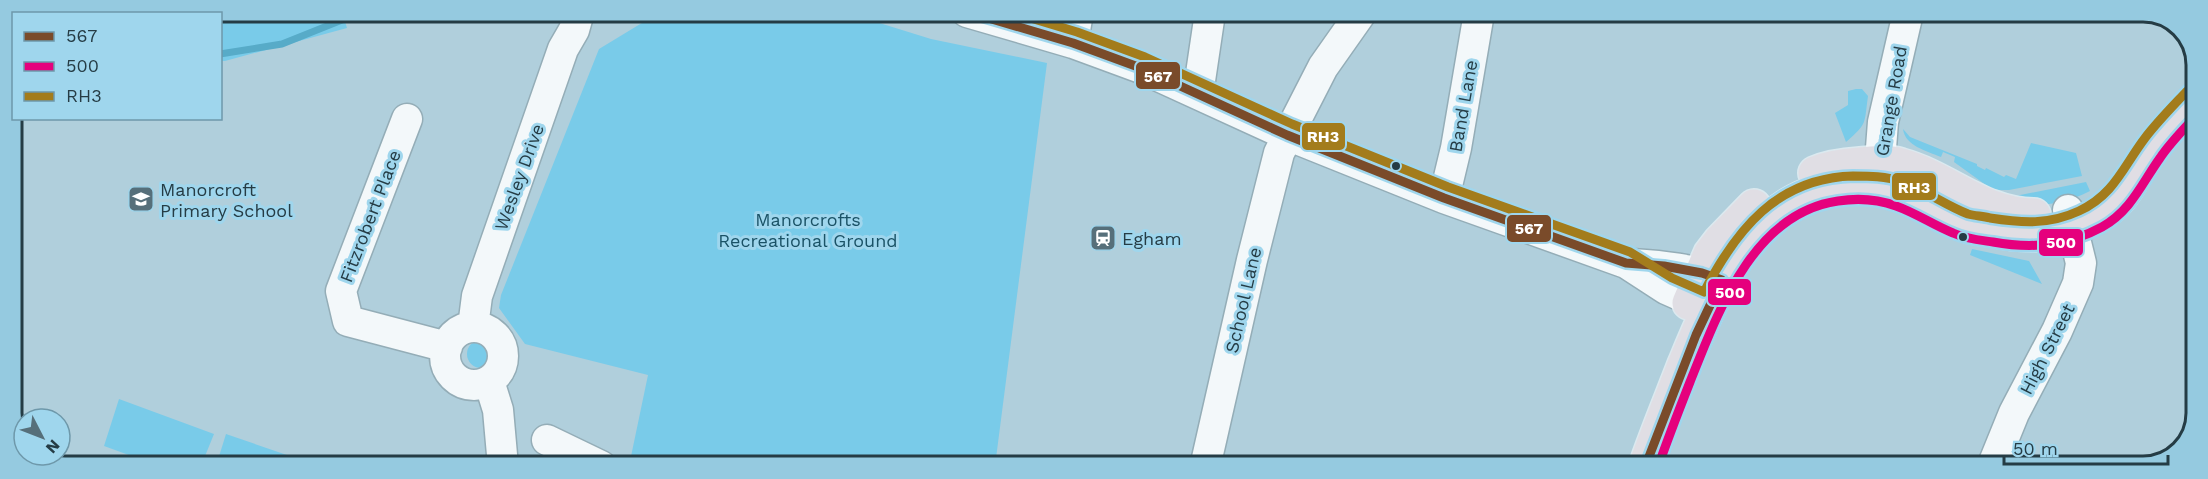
<svg xmlns="http://www.w3.org/2000/svg" width="2208" height="479" viewBox="0 0 2208 479" font-family="'Work Sans',sans-serif">
<rect width="100%" height="100%" fill="#b0cfdc"/>
<path fill="#79cbe9" d="M152,12H342L347,28L225,61H221L220,14Z
M660,12H844L931,39L1047,63L995,466H629L648,375L525,344L499,308L501,295L599,49Z
M1856,89H1862L1868,96C1864,124 1868,123 1846,142L1835,113L1848,105V91Z
M1903,129L1910,137L1977,164V166L1985,170L1986,168L2004,177L2006,175L2016,179L2031,143L2076,153L2082,176L2009,190H1998L1990,188L1954,162L1955,157L1943,152L1941,157C1927,151 1905,146 1903,129Z
M2086,182L2090,191C2065,204 2043,206 2015,205V196Z
M1972,249L2029,261L2042,284L1970,255Z
M467 354a14 14 0 1 1 28 0a14 14 0 1 1-28 0Z
M119,399L214,434L201,466H159L104,446Z
M226,434L319,466H216Z"/>
<g fill="none" stroke-linecap="round" stroke-linejoin="round">
<path stroke="#57abc8" stroke-width="7" d="M220,54L282,44L362,12
M12,88H14"/>
<g stroke="#94adb7" stroke-width="33">
<path id="minor" d="M967,12L1073,43L1141,68L1287,135L1444,198L1626,263L1666,289L1709,308
M1073,43L1078,12
M1198,94L1210,13
M407,119L341,291L348,321L447,347
M1878,187L1883,122L1908,13
M1444,198L1456,148L1479,13
M1632,264C1663,266 1693,269 1722,280
M473,327L477,296L563,49L574,30L579,12
M445 356a29 29 0 1 1 58 0a29 29 0 1 1-58 0Z
M489,381L498,410L503,466
M547,440L601,466
M1205,467L1252,260L1279,153L1323,67L1361,13
M1992,467L2014,413L2057,331L2078,283L2081,263L2068,210"/>
</g>
<g stroke="#dbe9ef" stroke-width="36">
<path id="major" d="M1815,173C1829,167 1845,165 1860,164C1874,163 1888,161 1901,165C1948,178 1983,215 2034,215
M1689,303L1710,254L1720,241L1754,206
M1645,467C1657,432 1671,399 1684,365C1715,291 1755,188 1850,187C1866,187 1884,188 1899,194C1922,202 1942,217 1965,225C1973,228 1983,229 1992,230C2033,239 2058,236 2097,216C2122,203 2129,184 2143,162C2157,139 2177,119 2196,99"/>
</g>
<use href="#minor" stroke="#f3f8fa" stroke-width="30"/>
<use href="#major" stroke="#e0dee4" stroke-width="33"/>
<g stroke="#9fd6ed" stroke-width="14">
<path id="bus-1" d="M968,12L1073,43L1141,68L1287,135L1444,198L1626,263L1664,266L1702,273L1722,280
M1645,467L1696,335L1722,280"/>
</g>
<g stroke="#9fd6ed" stroke-width="14">
<path id="bus-2" d="M1658,467C1668,438 1679,410 1690,382C1718,312 1753,213 1838,201C1857,198 1877,199 1896,206C1916,213 1933,225 1953,233C1966,239 1979,240 1993,242C2032,249 2067,246 2102,227C2131,211 2142,183 2160,158C2170,143 2183,130 2195,117"/>
</g>
<g stroke="#9fd6ed" stroke-width="14">
<path id="bus-3" d="M1011,12L1077,32L1145,57L1292,124L1448,187L1630,252L1672,278L1704,292C1736,230 1777,178 1853,176C1869,176 1886,176 1902,182C1925,190 1945,205 1968,214C1975,216 1983,216 1990,218C2022,223 2049,225 2079,211C2114,195 2123,167 2145,138C2158,121 2173,106 2187,91"/>
</g>
<use href="#bus-1" stroke="#7a4b2a" stroke-width="9"/>
<use href="#bus-2" stroke="#e5007d" stroke-width="9"/>
<use href="#bus-3" stroke="#a37c1c" stroke-width="9"/>
</g>
<defs>
<g id="school-square" transform="scale(1.35)"><rect x="-9" y="-9" width="18" height="18" rx="4" fill="#566f7a" stroke="#9fd6ed"/><path d="M0-5L7-2L0 1L-7-2ZM-4 1L0 2.5L4 1V4Q0 6-4 4Z" fill="#fff"/></g>
<g id="station-square" transform="scale(1.35)"><rect x="-9" y="-9" width="18" height="18" rx="4" fill="#566f7a" stroke="#9fd6ed"/><path d="M-3-6H3Q5-6 5-4V2Q5 4 3 4L4.5 6H3L1.5 4h-3L-3 6H-4.5L-3 4Q-5 4-5 2V-4Q-5-6-3-6ZM-3.5-4v3h7v-3ZM-3.5 1v1.5H-2V1ZM2 1v1.5H3.5V1Z" fill="#fff"/></g>
</defs>
<g fill-rule="evenodd">
<use href="#school-square" x="141" y="199"/>
<use href="#station-square" x="1103" y="238"/>
</g>
<g fill="#253c45" stroke="#9fd6ed" stroke-width="2">
<circle cx="1396" cy="166" r="5"/>
<circle cx="1963" cy="237" r="5"/>
</g>
<g text-anchor="middle" dominant-baseline="central" stroke-width="6" stroke-linejoin="round" paint-order="stroke">
<g font-size="18" fill="#253c45" stroke="#9fd6ed">
<text transform="translate(1891 101) rotate(-80)">Grange Road</text>
<text transform="translate(1463 106) rotate(-80)">Band Lane</text>
<text transform="translate(519 177) rotate(-70)">Wesley Drive</text>
<text transform="translate(370 216) rotate(-69)">Fitzrobert Place</text>
<text transform="translate(1243 300) rotate(-77)">School Lane</text>
<text transform="translate(2047 349) rotate(-63)">High Street</text>
</g>
<g font-size="18" fill="#253c45" stroke="#9fd6ed" text-anchor="start">
<text x="160" y="189">Manorcroft<tspan x="160" dy="21">Primary School</tspan></text>
<text x="1122" y="238">Egham</text>
</g>
<g font-size="18" fill="#1a5266" stroke="#9fd6ed">
<text x="808" y="219">Manorcrofts<tspan x="808" dy="21">Recreational Ground</tspan></text>
</g>
</g>
<path d="M0 0H2208V479H0ZM65 22H2143A43 43 0 0 1 2186 65V413A43 43 0 0 1 2143 456H65A43 43 0 0 1 22 413V65A43 43 0 0 1 65 22Z" fill="#95cae0" fill-rule="evenodd"/>
<path fill="none" stroke="#253c45" stroke-width="3" d="M65 22H2143A43 43 0 0 1 2186 65V413A43 43 0 0 1 2143 456H65A43 43 0 0 1 22 413V65A43 43 0 0 1 65 22Z"/>
<g stroke="#9fd6ed" stroke-width="2">
<rect x="1135" y="61" width="46" height="29" rx="6" fill="#7a4b2a"/>
<rect x="1301" y="122" width="45" height="29" rx="6" fill="#a37c1c"/>
<rect x="1891" y="172" width="46" height="29" rx="6" fill="#a37c1c"/>
<rect x="1506" y="214" width="46" height="29" rx="6" fill="#7a4b2a"/>
<rect x="2038" y="228" width="46" height="29" rx="6" fill="#e5007d"/>
<rect x="1707" y="278" width="45" height="28" rx="6" fill="#e5007d"/>
</g>
<g font-size="16" text-anchor="middle" font-weight="bold" fill="#fff">
<text x="1158" y="82">567</text>
<text x="1323" y="142">RH3</text>
<text x="1914" y="193">RH3</text>
<text x="1529" y="234">567</text>
<text x="2061" y="248">500</text>
<text x="1730" y="298">500</text>
</g>
<rect x="12" y="12" width="210" height="108" fill="#9fd6ed" stroke="#6e98aa" stroke-width="1.5"/>
<rect x="24" y="32" width="30" height="9" fill="#7a4b2a" stroke="#6e98aa" stroke-width="1.5"/>
<text x="66" y="42" font-size="18" fill="#253c45">567</text>
<rect x="24" y="62" width="30" height="9" fill="#e5007d" stroke="#6e98aa" stroke-width="1.5"/>
<text x="66" y="72" font-size="18" fill="#253c45">500</text>
<rect x="24" y="92" width="30" height="9" fill="#a37c1c" stroke="#6e98aa" stroke-width="1.5"/>
<text x="66" y="102" font-size="18" fill="#253c45">RH3</text>
<g transform="translate(42 437) rotate(132)"><circle r="28" fill="#9fd6ed" stroke="#6e98aa" stroke-width="1.5"/>
<path d="M0-4.5L10 22L0 15L-10 22Z" fill="#566f7a"/>
<text y="-9" font-size="16" font-weight="bold" text-anchor="middle" fill="#253c45">N</text>
</g>
<path d="M2004 455v9h164v-9" fill="none" stroke="#253c45" stroke-width="3"/>
<text x="2013" y="455" font-size="18" fill="#253c45" stroke="#9fd6ed" stroke-width="4.5" paint-order="stroke">50 m</text>
</svg>
